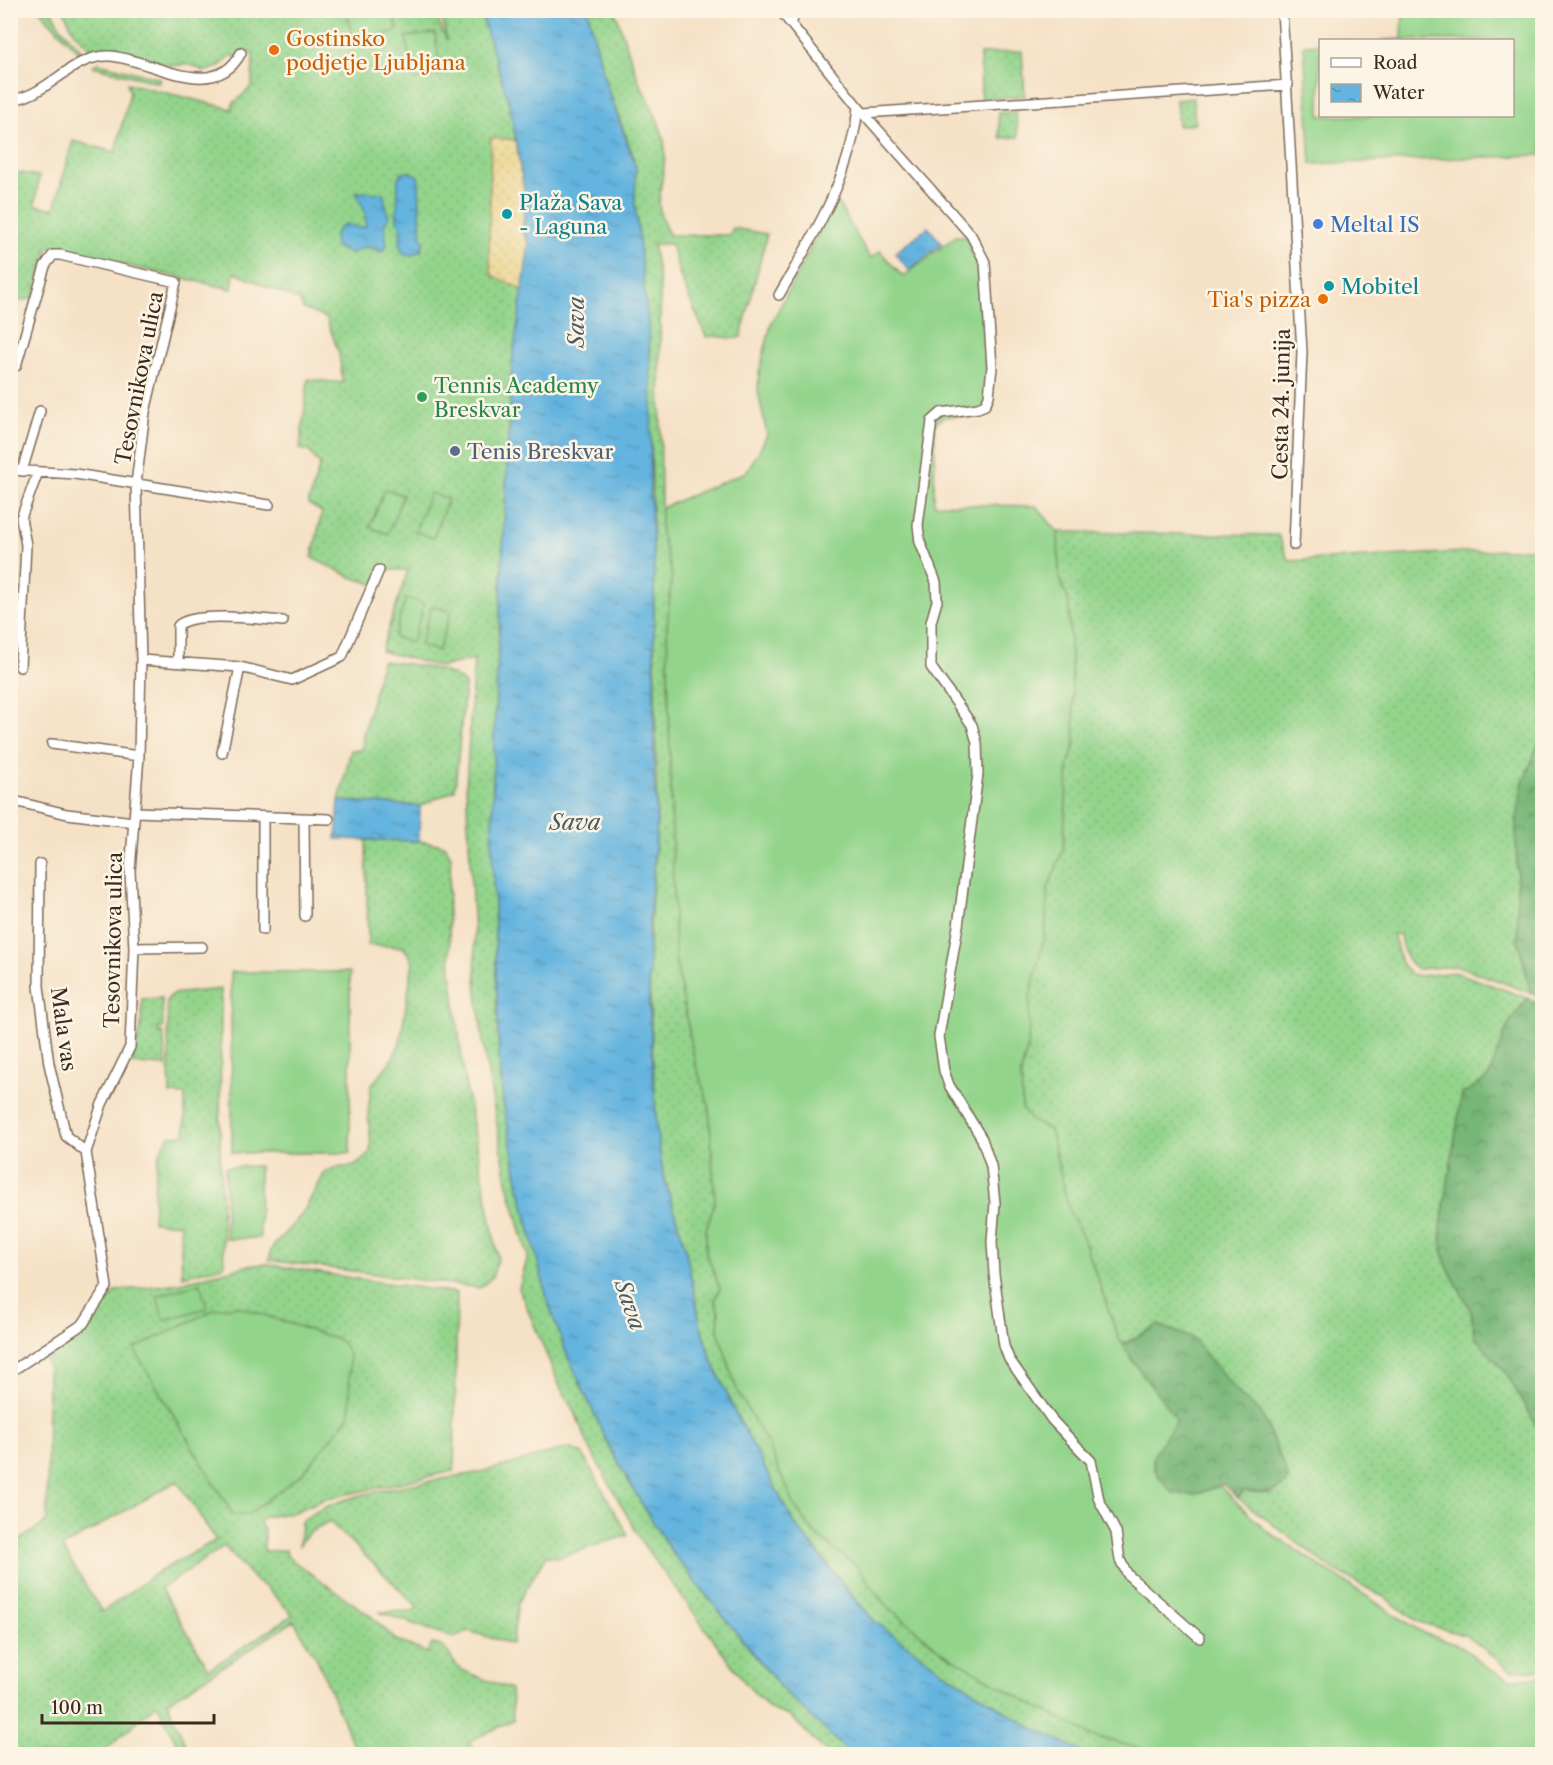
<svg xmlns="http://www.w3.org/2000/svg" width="1553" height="1765" viewBox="0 0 1553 1765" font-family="'Libre Caslon Text',serif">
<defs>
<pattern id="grass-dots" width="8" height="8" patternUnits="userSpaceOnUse" patternTransform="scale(1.5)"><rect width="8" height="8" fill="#93d48b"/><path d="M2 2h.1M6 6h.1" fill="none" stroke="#80b678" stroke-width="1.8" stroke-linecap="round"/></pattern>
<pattern id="forest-crowns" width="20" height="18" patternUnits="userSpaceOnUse" patternTransform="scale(1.5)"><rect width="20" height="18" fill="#76b677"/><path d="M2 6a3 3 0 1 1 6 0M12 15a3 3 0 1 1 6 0" fill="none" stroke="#629461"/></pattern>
<pattern id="sand-dots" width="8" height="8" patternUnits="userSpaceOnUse" patternTransform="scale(1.5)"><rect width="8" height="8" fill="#eeda9e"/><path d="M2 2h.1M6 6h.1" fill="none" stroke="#cdbb88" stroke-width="1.8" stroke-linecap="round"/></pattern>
<pattern id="water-ripples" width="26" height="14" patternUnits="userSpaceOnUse" patternTransform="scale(1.5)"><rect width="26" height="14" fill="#64b4df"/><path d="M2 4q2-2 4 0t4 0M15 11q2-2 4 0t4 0" fill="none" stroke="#5493b4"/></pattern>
</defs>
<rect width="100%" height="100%" fill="#fcf5e5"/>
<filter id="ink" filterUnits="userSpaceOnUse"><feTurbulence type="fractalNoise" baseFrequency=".0167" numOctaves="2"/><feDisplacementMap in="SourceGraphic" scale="12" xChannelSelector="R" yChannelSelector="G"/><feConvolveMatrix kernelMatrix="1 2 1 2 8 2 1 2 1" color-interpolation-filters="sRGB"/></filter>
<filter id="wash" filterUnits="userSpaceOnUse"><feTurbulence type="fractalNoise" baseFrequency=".008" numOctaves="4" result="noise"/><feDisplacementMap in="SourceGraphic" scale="24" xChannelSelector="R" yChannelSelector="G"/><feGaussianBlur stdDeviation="1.35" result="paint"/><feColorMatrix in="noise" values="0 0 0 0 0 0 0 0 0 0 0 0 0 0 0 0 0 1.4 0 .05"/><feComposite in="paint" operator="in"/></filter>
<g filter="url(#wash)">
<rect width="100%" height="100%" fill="#f5e1c6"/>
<path fill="url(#grass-dots)" stroke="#677f54" stroke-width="1.5" fill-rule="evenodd" d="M40,11H52L59,25L81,50V55Z
M64,11H434L447,41L441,11H480L504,78L516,140L491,138L492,275L523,290L512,363L494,738L492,842L499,1057L503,1101L519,1186L548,1302L566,1352L609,1446L639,1499L671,1551L780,1687L850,1754H828L791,1717L770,1709L746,1684L643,1544L589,1447L576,1415L560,1387L519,1289L528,1256L507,1181L485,1058L477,993L466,784L474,659L441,667L381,651L408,570H386L379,586L351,577L312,558L322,512L308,504L320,465L309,451L300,449L308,379L343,383L339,353L326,318L303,309L300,301L234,272L232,289L48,248L33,298L11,303L10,181H16L15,172L39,176L35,205L54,209L73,141L115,152L130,93L127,83L232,109L233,104L252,86L253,54L243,50L239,58L231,55L219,67L203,72C196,64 183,63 174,66L106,48L92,51L74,32Z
M588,11H615C623,34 630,58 639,81C649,104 666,129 665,155C664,186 650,206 670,235H730L733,228L767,234L741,337C730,341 719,334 706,337L680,276L671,244H653L660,286L661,533L672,573L667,627L675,957L695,1062L709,1106L715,1201L706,1230V1253L720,1288L715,1300L719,1313L718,1330L737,1390L768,1445L795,1506L814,1533L857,1566L883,1602L942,1652L1091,1735L1159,1754H1087L1073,1748L1025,1724L941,1670L873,1620L794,1523L735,1412L711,1358L701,1327L685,1247L663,1174L657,1133L648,963L657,821L650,351L635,203L634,158L605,81Z
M1022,51L1025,96L981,99L980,54Z
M98,63L159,78V83L92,66Z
M1193,98L1195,124L1178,126L1176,100Z
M1016,112L1018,137L1000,138L998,113Z
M1058,532L1278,535L1289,561L1542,548V735L1539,747L1518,939L1531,993L1458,966L1417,969C1405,960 1402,949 1400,935L1393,933L1401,963L1410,974L1420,976L1455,972L1528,998L1508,1025L1488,1079L1462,1095L1441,1227L1442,1249L1447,1266L1471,1311L1475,1337L1505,1371L1542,1435V1670L1512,1671L1467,1636L1419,1622L1382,1596L1335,1571L1238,1498L1244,1491L1273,1494L1289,1479L1262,1414L1242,1397L1192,1338L1158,1325L1122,1345L1117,1335L1084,1240L1069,1210L1050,1130L1031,1121L1022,1109L1021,1072L1028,1045L1030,996L1045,934L1048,888L1063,850L1068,766L1075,744L1068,599L1059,578Z
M382,661C401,663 455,668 465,685L455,790L420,806L339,801L351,750H362L363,735Z
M366,840L419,841L444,845L451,856L448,907L451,972L464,1076L498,1259L492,1277L480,1288L269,1260L271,1249L302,1214L324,1174L333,1168L354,1166L368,1156L371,1147L368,1113L371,1086L392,1059L400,1043L413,961L403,947L368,945Z
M221,989L220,1154L224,1266L182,1276L180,1224L153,1222C155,1197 151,1155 170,1136L185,1135V1095L170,1094L167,1000L172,994Z
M162,998L163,1028H158L159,1032H163L166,1066L131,1064L141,1028L142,999Z
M268,1264C331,1276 394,1284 457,1293L454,1471L325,1499L294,1512L265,1517L259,1521L264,1530V1551L286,1550L287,1555L296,1563L371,1616L396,1640L427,1653L432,1644C449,1645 449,1658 458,1667C464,1673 501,1685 511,1689L513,1720L468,1742L480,1754H357L317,1659L294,1621L167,1702L190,1754H182L157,1704L100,1754H11L10,1547L47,1521L48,1367L45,1359L83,1333L116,1291L180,1283L250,1265ZM177,1481L216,1540L155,1574L102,1612L62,1547ZM224,1546L254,1579L268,1589L293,1615L209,1669L161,1589Z
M568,1448L582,1453L628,1535L560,1557L546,1556L518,1603L512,1644L468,1631L454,1638L379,1612L412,1611L418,1607L329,1521L307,1534L299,1546L301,1522C338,1490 435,1483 484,1471C513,1465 540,1454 568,1448Z"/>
<path fill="url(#forest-crowns)" stroke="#58704a" stroke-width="1.5" d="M1542,735V998L1531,993L1518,939L1516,826L1522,785Z
M1528,998L1542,1005V1435L1505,1371L1475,1337L1471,1311L1447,1266L1442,1249L1441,1226L1462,1094L1488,1078L1508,1025Z
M1158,1325L1192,1338L1242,1397L1262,1414L1289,1479C1275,1496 1264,1493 1244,1491L1238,1498L1223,1484L1194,1495L1174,1494C1152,1473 1145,1457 1167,1431C1170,1427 1174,1425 1176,1420L1122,1345Z"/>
<path fill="url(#sand-dots)" stroke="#94825e" stroke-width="1.5" d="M491,138L516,140L525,196L523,231L529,245L523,290L492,275L489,253Z"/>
<path fill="#93d48b" stroke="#677f54" stroke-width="1.5" d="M347,11H392L398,31L353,40Z
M1403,11H1542V155L1311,164L1304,45L1320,44V116H1512V40H1381L1402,39Z
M435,33L441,76L413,80L406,37Z
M836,200L870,258L880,251L903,277L956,236L967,237L983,284L987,366L985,415L943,417L935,424L934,504L1036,506L1058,532L1059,578L1068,599L1075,744L1068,766L1063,850L1048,888L1045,934L1030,996L1028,1045L1021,1072L1022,1109L1031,1121L1050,1130L1069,1210L1084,1240L1117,1335L1134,1363L1177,1420C1155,1454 1137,1459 1174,1494L1194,1495L1220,1486L1268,1532L1423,1633L1463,1647L1488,1669L1511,1679L1542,1676V1754H1159L1091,1735L1024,1700L942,1652L883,1602L857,1566L814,1533L795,1506L768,1445L737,1390L718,1330L719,1313L715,1300L720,1288L706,1253V1230L715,1201L709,1106L695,1062L675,957L667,627L672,573L661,533V508L746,472L758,453L767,435L758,391L759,373L771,324Z
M385,489L403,495L388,534L370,527Z
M430,493L448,499L433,538L415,531Z
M406,598L424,604L412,643L394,637Z
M432,606L451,612L438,651L420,645Z
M231,972H350V1153H232Z
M259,1166L260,1238L226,1239L225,1167Z
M200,1283L207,1308L164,1320L157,1296Z
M237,1306L336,1339L343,1343L349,1355L350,1415L303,1473L247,1515H233L134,1349L215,1309Z"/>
<path fill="url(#water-ripples)" stroke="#506f7e" stroke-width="1.5" d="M480,11H588L605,81L636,167L635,203L648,322L652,399L650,486L654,561V772L657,821L649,923V1002L657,1133L663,1174L685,1247L701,1327L711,1358L735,1412L794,1523L853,1598L873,1620L941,1670L1025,1724L1087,1754H850L780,1687L671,1551L639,1499L609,1446L566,1352L548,1302L519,1186L503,1101L499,1057L492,842L494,738L512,363L529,245L523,231L525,196L510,106Z
M410,172L418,176L419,183L421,236L424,241L421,251L412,255L404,254L400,247L401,227L397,220L398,178L401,173Z
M356,192L383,193L389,218L384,225L387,245L382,252L367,246L350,254L336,248C332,237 335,230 345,224L361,228L366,226L365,212Z
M928,227L942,244L909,270L895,253Z
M339,801L420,806L419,841L336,839Z"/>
</g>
<g filter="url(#ink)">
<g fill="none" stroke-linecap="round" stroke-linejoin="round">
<g stroke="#7c6a59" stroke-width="12">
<path id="minor" d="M780,10L791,24
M796,10L791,24L858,107L971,235L985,262L992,367L989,396L985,405L978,408L941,413L932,421L918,525L920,542L936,582L937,601L931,622V667L972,725L977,743L978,774L958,926L939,1036L944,1071L949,1085L982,1139L991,1166L995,1203L992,1242L994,1274L1004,1346L1009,1359L1052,1420L1091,1461L1099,1500L1116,1532L1120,1560L1128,1575L1200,1638
M1282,10L1302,352L1294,545
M10,100C48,97 71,54 110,56C151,59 214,104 241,53
M864,113L1288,85
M779,295C814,235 851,176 858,107
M10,470L75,474L269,505
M22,471L40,411
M141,660L240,667L292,680L342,657L379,570
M178,661V626C190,611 263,619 283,621
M20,667L26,545L21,518L38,472
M52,744L139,756
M222,753L240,667
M10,800L67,814L134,822
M135,812L329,819
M304,819L305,916
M40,864L39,986L49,1064L66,1136L86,1152
M263,930V817
M134,948L202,947
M10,1372L83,1324L107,1287L86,1152L102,1104L130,1047L134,948L130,871L139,756L141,660L136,484L145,412L176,282L60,255H53L45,266L16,366"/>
</g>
<use href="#minor" stroke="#fff" stroke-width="9"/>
</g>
</g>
<g fill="#e8710a" stroke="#fcf5e5" stroke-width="2">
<circle cx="274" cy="50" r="6"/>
<circle cx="1323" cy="299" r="6"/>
</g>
<g fill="#0f9aa8" stroke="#fcf5e5" stroke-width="2">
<circle cx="507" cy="214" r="6"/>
<circle cx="1329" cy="286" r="6"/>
</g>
<circle fill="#3f7fe0" stroke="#fcf5e5" stroke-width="2" cx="1318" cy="224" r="6"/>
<circle fill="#2e9e5b" stroke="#fcf5e5" stroke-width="2" cx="422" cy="397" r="6"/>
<circle fill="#5c6f8a" stroke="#fcf5e5" stroke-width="2" cx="455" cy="451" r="6"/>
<g text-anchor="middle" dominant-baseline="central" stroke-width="5" stroke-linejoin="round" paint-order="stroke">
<g font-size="21" fill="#c56008" stroke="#fcf5e5" text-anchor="start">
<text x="286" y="38">Gostinsko<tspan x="286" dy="24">podjetje Ljubljana</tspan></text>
<text x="1311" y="299" text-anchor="end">Tia's pizza</text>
</g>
<g font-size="21" fill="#0d838f" stroke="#fcf5e5" text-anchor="start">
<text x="519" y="202">Plaža Sava<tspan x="519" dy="24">- Laguna</tspan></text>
<text x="1341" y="286">Mobitel</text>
</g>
<g font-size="21" fill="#366cbe" stroke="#fcf5e5" text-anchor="start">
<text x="1330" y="224">Meltal IS</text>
</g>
<g font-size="21" fill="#3b2a1e" stroke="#fcf5e5">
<text transform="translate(139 378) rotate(-79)">Tesovnikova ulica</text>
<text transform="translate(1281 404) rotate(-89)">Cesta 24. junija</text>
<text transform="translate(113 940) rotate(-89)">Tesovnikova ulica</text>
<text transform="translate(64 1029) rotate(82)">Mala vas</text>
</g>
<g font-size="21" fill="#27864d" stroke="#fcf5e5" text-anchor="start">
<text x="434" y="385">Tennis Academy<tspan x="434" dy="24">Breskvar</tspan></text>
</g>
<g font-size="21" fill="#4e5e75" stroke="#fcf5e5" text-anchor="start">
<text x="467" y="451">Tenis Breskvar</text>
</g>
<g font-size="22" font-style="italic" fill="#495a62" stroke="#fcf5e5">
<text transform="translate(576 322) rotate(-90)">Sava</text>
<text x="575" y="822">Sava</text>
<text transform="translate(630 1305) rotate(71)">Sava</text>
</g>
</g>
<rect width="1553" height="1765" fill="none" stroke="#fcf5e5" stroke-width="36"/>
<rect x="1319" y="39" width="195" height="78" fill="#fcf5e5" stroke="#afa495" stroke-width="1.5"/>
<rect x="1331" y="58" width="30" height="9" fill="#ffffff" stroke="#afa495" stroke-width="1.5"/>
<text x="1373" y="69" font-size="18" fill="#3b2a1e">Road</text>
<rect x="1331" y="84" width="30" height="18" fill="url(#water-ripples)" stroke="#afa495" stroke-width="1.5"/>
<text x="1373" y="99" font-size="18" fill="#3b2a1e">Water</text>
<path d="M42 1714v9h172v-9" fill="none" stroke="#3b2a1e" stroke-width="3"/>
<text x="51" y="1714" font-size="18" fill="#3b2a1e" stroke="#fcf5e5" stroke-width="4.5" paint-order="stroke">100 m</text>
</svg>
